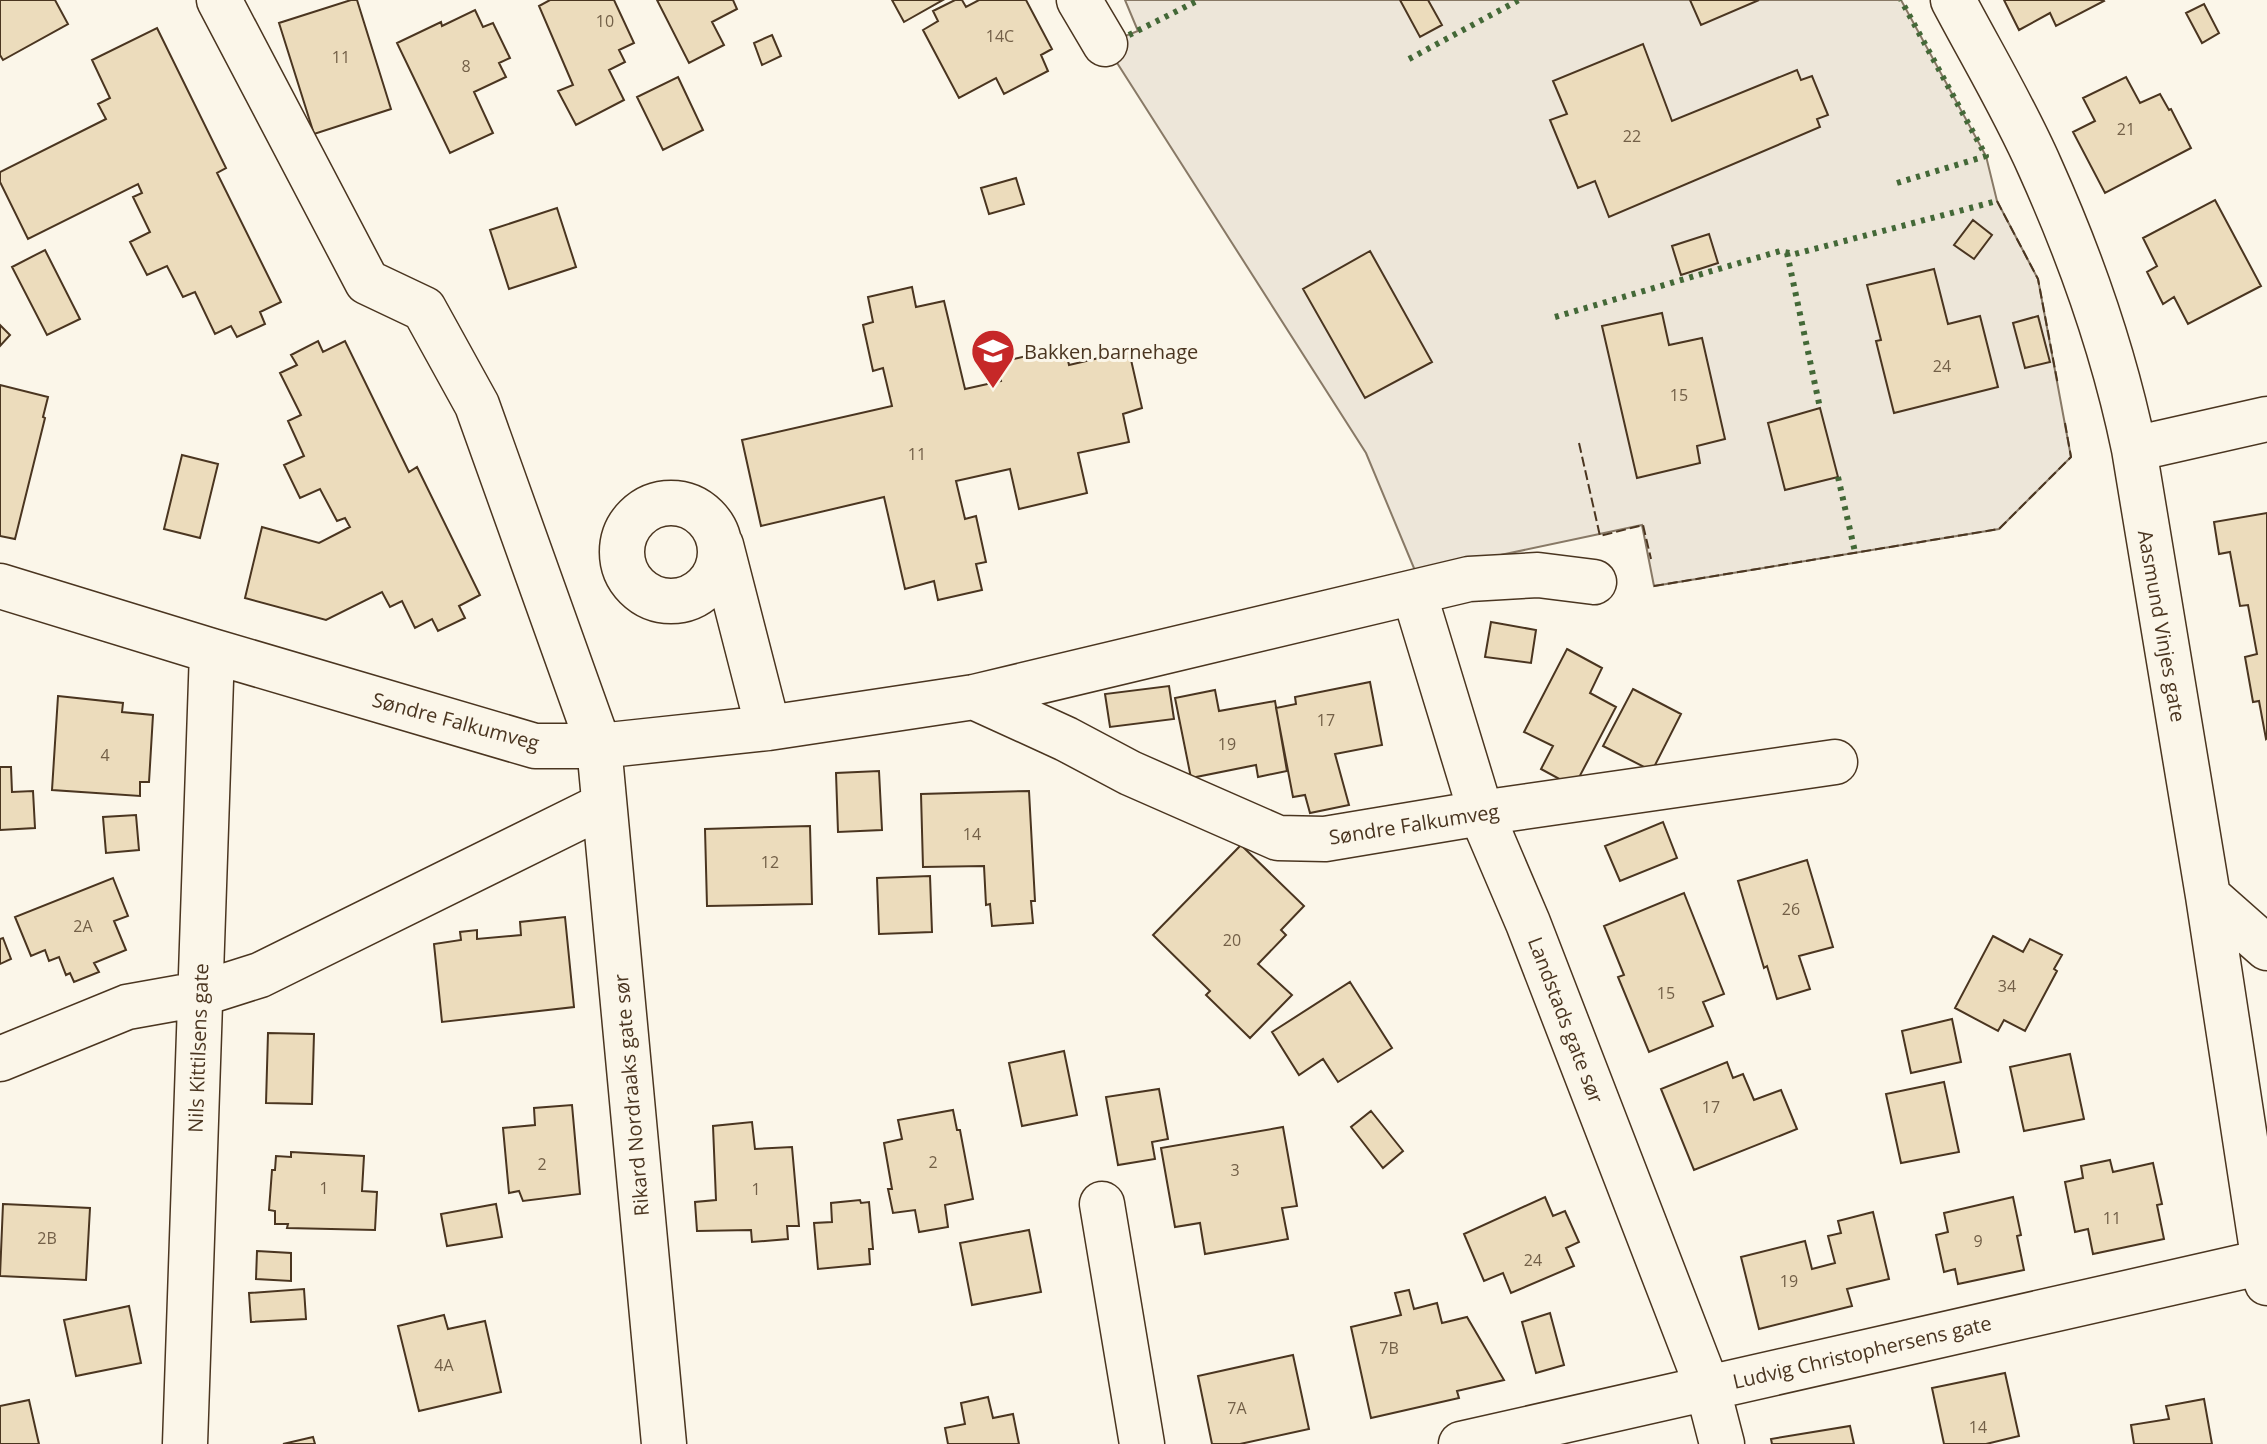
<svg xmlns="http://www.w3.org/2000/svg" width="2267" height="1444" viewBox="0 0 2267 1444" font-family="'Open Sans',sans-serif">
<rect width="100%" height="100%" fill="#fbf6e9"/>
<path fill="#ede6d9" stroke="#887966" stroke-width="2" d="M1125,0H1901L1986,156L1997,201L2038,279L2071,457L1999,529L1654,586L1642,525L1416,573L1366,453L1105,44L1138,31Z"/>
<path fill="#ecdcbc" stroke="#4a3520" stroke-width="2" d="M0,0H55L68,24L3,60L0,55Z
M351,0H357L391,109L314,134L279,23Z
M550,0H614L634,43L619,50L625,62L609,70L624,100L576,125L558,91L573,85L539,6Z
M657,0H733L737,9L712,22L724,45L689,63Z
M892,0H943L904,22Z
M955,0H962L966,7L979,0H1026L1052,49L1041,55L1048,71L1004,94L996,78L959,98L923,30L938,21L933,11Z
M1400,0H1428L1442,25L1420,37Z
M1690,0H1759L1701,25Z
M2004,0H2103L2104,1L2056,26L2050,13L2019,30Z
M2204,4L2219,33L2202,43L2186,13Z
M475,10L483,27L493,23L510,58L499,63L506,77L474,92L493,133L450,153L397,43L441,22L442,26Z
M157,28L226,168L217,173L281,302L260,312L265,324L237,337L231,326L215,334L195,292L183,297L167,266L147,275L130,242L150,232L133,197L142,193L138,184L28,239L0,182V172L106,119L98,104L110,98L92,60Z
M772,35L781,56L762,65L754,43Z
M1643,44L1672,121L1797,70L1801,80L1812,76L1828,115L1817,119L1820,127L1609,217L1595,181L1578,188L1550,120L1567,114L1553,81Z
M678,77L703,130L663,150L637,97Z
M2126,77L2140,103L2160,94L2169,110L2171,109L2191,148L2105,193L2073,132L2095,121L2083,98Z
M1016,178L1024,204L989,214L981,188Z
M2215,200L2261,286L2188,324L2174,297L2163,304L2147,272L2157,266L2143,238Z
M557,208L576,267L509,289L490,230Z
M1973,220L1992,235L1974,259L1954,245Z
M1709,234L1718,263L1681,275L1672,246Z
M45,250L80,319L47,335L12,267Z
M1370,251L1432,362L1365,398L1303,289Z
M1934,269L1948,324L1980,316L1998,387L1894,413L1876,341L1881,340L1867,285Z
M912,287L916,307L944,301L965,389L1001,381L997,363L1065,347L1069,365L1129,351L1142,408L1123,414L1129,442L1078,453L1087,493L1019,509L1010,469L956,481L965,519L976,516L986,562L976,564L982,590L938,600L934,581L905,589L884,497L761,526L742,440L892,406L883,368L873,371L863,325L873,322L868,297Z
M1662,313L1669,345L1702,338L1725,439L1697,446L1700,463L1637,478L1602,326Z
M2038,316L2050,362L2025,368L2013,323Z
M0,325L10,335L0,346Z
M318,341L323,352L345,341L409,472L417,467L480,595L459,606L465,618L438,631L432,619L415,628L402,601L390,607L382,592L326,620L245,598L262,527L319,543L350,527L345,518L337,521L320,489L300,498L284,465L304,456L288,421L301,415L280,373L297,365L291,355Z
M0,385L48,397L43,417L45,418L15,539L0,536Z
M1820,408L1838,477L1785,490L1768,423Z
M182,455L218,464L200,538L164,529Z
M2267,513V738L2266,739L2259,701L2253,702L2245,657L2257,654L2248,605L2240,606L2230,552L2219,554L2214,522Z
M1491,622L1536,630L1531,663L1485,657Z
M1567,649L1602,668L1590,693L1616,707L1574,787L1541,769L1553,746L1524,732Z
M1370,682L1382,745L1335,754L1349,805L1310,813L1305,795L1293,797L1276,708L1296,704L1295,697Z
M1169,686L1174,719L1110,727L1105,694Z
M1633,689L1681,714L1652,771L1603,746Z
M1215,690L1219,711L1275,701L1287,771L1258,777L1256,765L1191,778L1175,698Z
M58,696L123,703L122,712L153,715L149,782H140V796L52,790Z
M0,767H11L12,792L33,791L35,828L0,830Z
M879,771L882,830L838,832L836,773Z
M1029,791L1035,901H1031L1033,923L992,926L990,904L986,905L984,866L923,867L921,794Z
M136,815L139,850L106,853L103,817Z
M1663,822L1677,858L1620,881L1605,846Z
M810,826L812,904L707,906L705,829Z
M1241,845L1304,906L1281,930L1286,935L1258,964L1292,995L1250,1038L1206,995L1210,991L1153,935Z
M1807,860L1833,947L1799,956L1810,989L1777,999L1767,966L1764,968L1738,881Z
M930,876L932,932L879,934L877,878Z
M113,878L128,916L114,921L126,950L94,963L99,972L74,982L70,973L66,975L59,957L49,961L45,950L31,956L15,917Z
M1684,893L1724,994L1703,1002L1713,1026L1649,1052L1618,977L1624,975L1604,926Z
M565,917L574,1007L442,1022L434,944L461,940L460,932L477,930V939L521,935L520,922Z
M1993,936L2023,952L2030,939L2062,955L2054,969L2057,971L2025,1031L2004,1020L1998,1031L1955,1008Z
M3,938L11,959L0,964V939Z
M1350,982L1392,1048L1338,1082L1323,1059L1299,1075L1272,1032Z
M1952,1019L1961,1062L1911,1073L1902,1031Z
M268,1033L314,1034L312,1104L266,1103Z
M1064,1051L1077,1115L1022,1126L1009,1063Z
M2070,1054L2084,1119L2024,1131L2010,1067Z
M1727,1062L1733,1078L1743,1074L1754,1100L1781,1090L1797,1129L1694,1170L1661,1089Z
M1944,1082L1959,1152L1901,1163L1886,1094Z
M1159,1089L1168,1139L1152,1142L1155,1159L1118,1165L1106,1097Z
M572,1105L580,1194L523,1201L519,1191L509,1193L503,1128L535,1125L534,1108Z
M953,1110L957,1130H960L973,1199L945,1205L948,1227L919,1232L915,1210L893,1213L888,1189H892L884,1143L902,1139L898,1120Z
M1371,1111L1403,1151L1383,1168L1351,1127Z
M752,1122L755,1149L792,1147L799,1226H787L788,1239L752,1242L751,1230L697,1231L695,1202L716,1200L713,1126Z
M1283,1127L1297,1206L1282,1208L1288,1239L1205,1254L1200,1223L1175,1227L1161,1148Z
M291,1152L364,1156L362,1191L377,1192L375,1230L287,1228L288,1224H275V1211L269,1210L272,1170H275L276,1156L291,1157Z
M2110,1160L2113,1172L2153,1163L2162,1204L2157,1205L2164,1239L2093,1254L2088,1229L2075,1232L2065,1182L2083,1178L2081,1166Z
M1545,1197L1553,1216L1565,1211L1579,1242L1566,1248L1574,1266L1511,1293L1503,1273L1484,1281L1464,1234Z
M2013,1197L2021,1235L2017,1236L2024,1270L1958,1284L1955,1269L1944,1272L1936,1235L1948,1232L1944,1213Z
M860,1200L861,1203L869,1202L873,1249H869L870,1264L818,1269L814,1223L832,1222L831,1203Z
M3,1204L90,1208L86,1280L0,1276Z
M496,1204L502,1237L447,1246L441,1214Z
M1873,1212L1889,1279L1847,1289L1852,1306L1759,1329L1741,1257L1805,1241L1812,1269L1835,1263L1828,1236L1841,1233L1838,1221Z
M1029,1230L1041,1292L972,1305L960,1243Z
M257,1251L291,1253V1281L256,1279Z
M304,1289L306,1319L251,1322L249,1293Z
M1409,1290L1414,1309L1437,1303L1442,1323L1467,1317L1504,1380L1457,1391L1459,1398L1371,1418L1351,1327L1401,1315L1395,1293Z
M129,1306L141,1363L76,1376L64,1320Z
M1550,1313L1564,1365L1536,1373L1522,1322Z
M444,1315L448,1329L485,1321L501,1392L419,1411L398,1326Z
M1293,1355L1309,1429L1240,1444H1212L1198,1376Z
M2005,1373L2019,1436L1986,1444H1944L1932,1388Z
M988,1397L993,1418L1013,1414L1019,1444H948L945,1428L965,1424L961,1403Z
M2204,1399L2212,1444H2134L2131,1425L2169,1419L2166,1406Z
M29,1400L39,1444H0V1406Z
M1850,1426L1854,1444H1772L1771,1439Z
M313,1437L315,1444H283Z"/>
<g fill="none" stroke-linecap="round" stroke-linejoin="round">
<g stroke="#4a3520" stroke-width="47">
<path id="minor" d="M219,0L367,282L424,309L477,405L599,746L664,1444
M1079,0L1105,44
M1953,0C1982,55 2015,110 2040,167C2081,258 2114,352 2134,449L2208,896L2267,1283
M2134,449L2267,419
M622 552a49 49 0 1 1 98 0a49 49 0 1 1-98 0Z
M721,545L768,728
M0,586L212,651L535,746H599L768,728L974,697L1469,579L1538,575L1594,582
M1414,593L1481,813L1528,923L1707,1386L1722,1444
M974,697L1066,739L1130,773L1278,838L1325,839L1481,813L1835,762
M2208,896L2267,948
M0,1059L127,1007L200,994L260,975L604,805
M1102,1204L1142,1444
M185,1444L212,651
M1461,1444L2263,1262"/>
</g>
<use href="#minor" stroke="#fbf6e9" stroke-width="44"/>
<path stroke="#436837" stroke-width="6" stroke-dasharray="4 6" stroke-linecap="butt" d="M1129,35L1199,0
M1409,59L1519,0
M1897,183L1986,156L1901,0
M1787,253L1820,408
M1555,317L1780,251L1795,254L1997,201
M1838,477L1855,552"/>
<path stroke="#4a3520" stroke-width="2" stroke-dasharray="10 4" stroke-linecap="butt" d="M1997,201L2038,279L2058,385
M1579,443L1600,536L1643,525L1651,559
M1654,586L1999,529L2071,457L2065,423"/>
</g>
<defs>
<g id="school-pin" transform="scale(2.3)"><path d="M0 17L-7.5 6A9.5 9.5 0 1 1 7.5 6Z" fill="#c62828" stroke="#fbf6e9"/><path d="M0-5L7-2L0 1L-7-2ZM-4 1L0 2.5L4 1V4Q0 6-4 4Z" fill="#fff"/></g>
</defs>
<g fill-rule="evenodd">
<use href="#school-pin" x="993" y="351"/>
</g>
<g text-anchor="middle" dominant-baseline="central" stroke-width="6" stroke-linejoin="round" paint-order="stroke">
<g font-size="16" fill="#725f47">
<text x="605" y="21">10</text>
<text x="1000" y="36">14C</text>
<text x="341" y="57">11</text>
<text x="466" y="66">8</text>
<text x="2126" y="129">21</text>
<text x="1632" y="136">22</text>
<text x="1942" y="366">24</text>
<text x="1679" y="395">15</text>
<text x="917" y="454">11</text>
<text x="1326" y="720">17</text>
<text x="1227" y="744">19</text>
<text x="105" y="755">4</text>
<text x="972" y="834">14</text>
<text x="770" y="862">12</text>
<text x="1791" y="909">26</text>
<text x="83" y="926">2A</text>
<text x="1232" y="940">20</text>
<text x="2007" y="986">34</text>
<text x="1666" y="993">15</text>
<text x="1711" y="1107">17</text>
<text x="933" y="1162">2</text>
<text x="542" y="1164">2</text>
<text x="1235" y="1170">3</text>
<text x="324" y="1188">1</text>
<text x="756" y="1189">1</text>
<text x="2112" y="1218">11</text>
<text x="47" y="1238">2B</text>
<text x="1978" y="1241">9</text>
<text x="1533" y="1260">24</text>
<text x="1789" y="1281">19</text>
<text x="1389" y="1348">7B</text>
<text x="444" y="1365">4A</text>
<text x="1237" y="1408">7A</text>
<text x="1978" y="1427">14</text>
</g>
<g font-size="20" fill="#4a3520" stroke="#fbf6e9" text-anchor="start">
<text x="1024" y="351">Bakken barnehage</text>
</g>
<g font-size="20" fill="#4a3520" stroke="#fbf6e9">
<text transform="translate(2162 626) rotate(80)">Aasmund Vinjes gate</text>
<text transform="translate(456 721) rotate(15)">Søndre Falkumveg</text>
<text transform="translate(1414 824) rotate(-9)">Søndre Falkumveg</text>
<text transform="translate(1566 1020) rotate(69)">Landstads gate sør</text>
<text transform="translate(198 1048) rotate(-88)">Nils Kittilsens gate</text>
<text transform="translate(631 1095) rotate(-95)">Rikard Nordraaks gate sør</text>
<text transform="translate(1862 1352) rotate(-13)">Ludvig Christophersens gate</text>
</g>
</g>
</svg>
